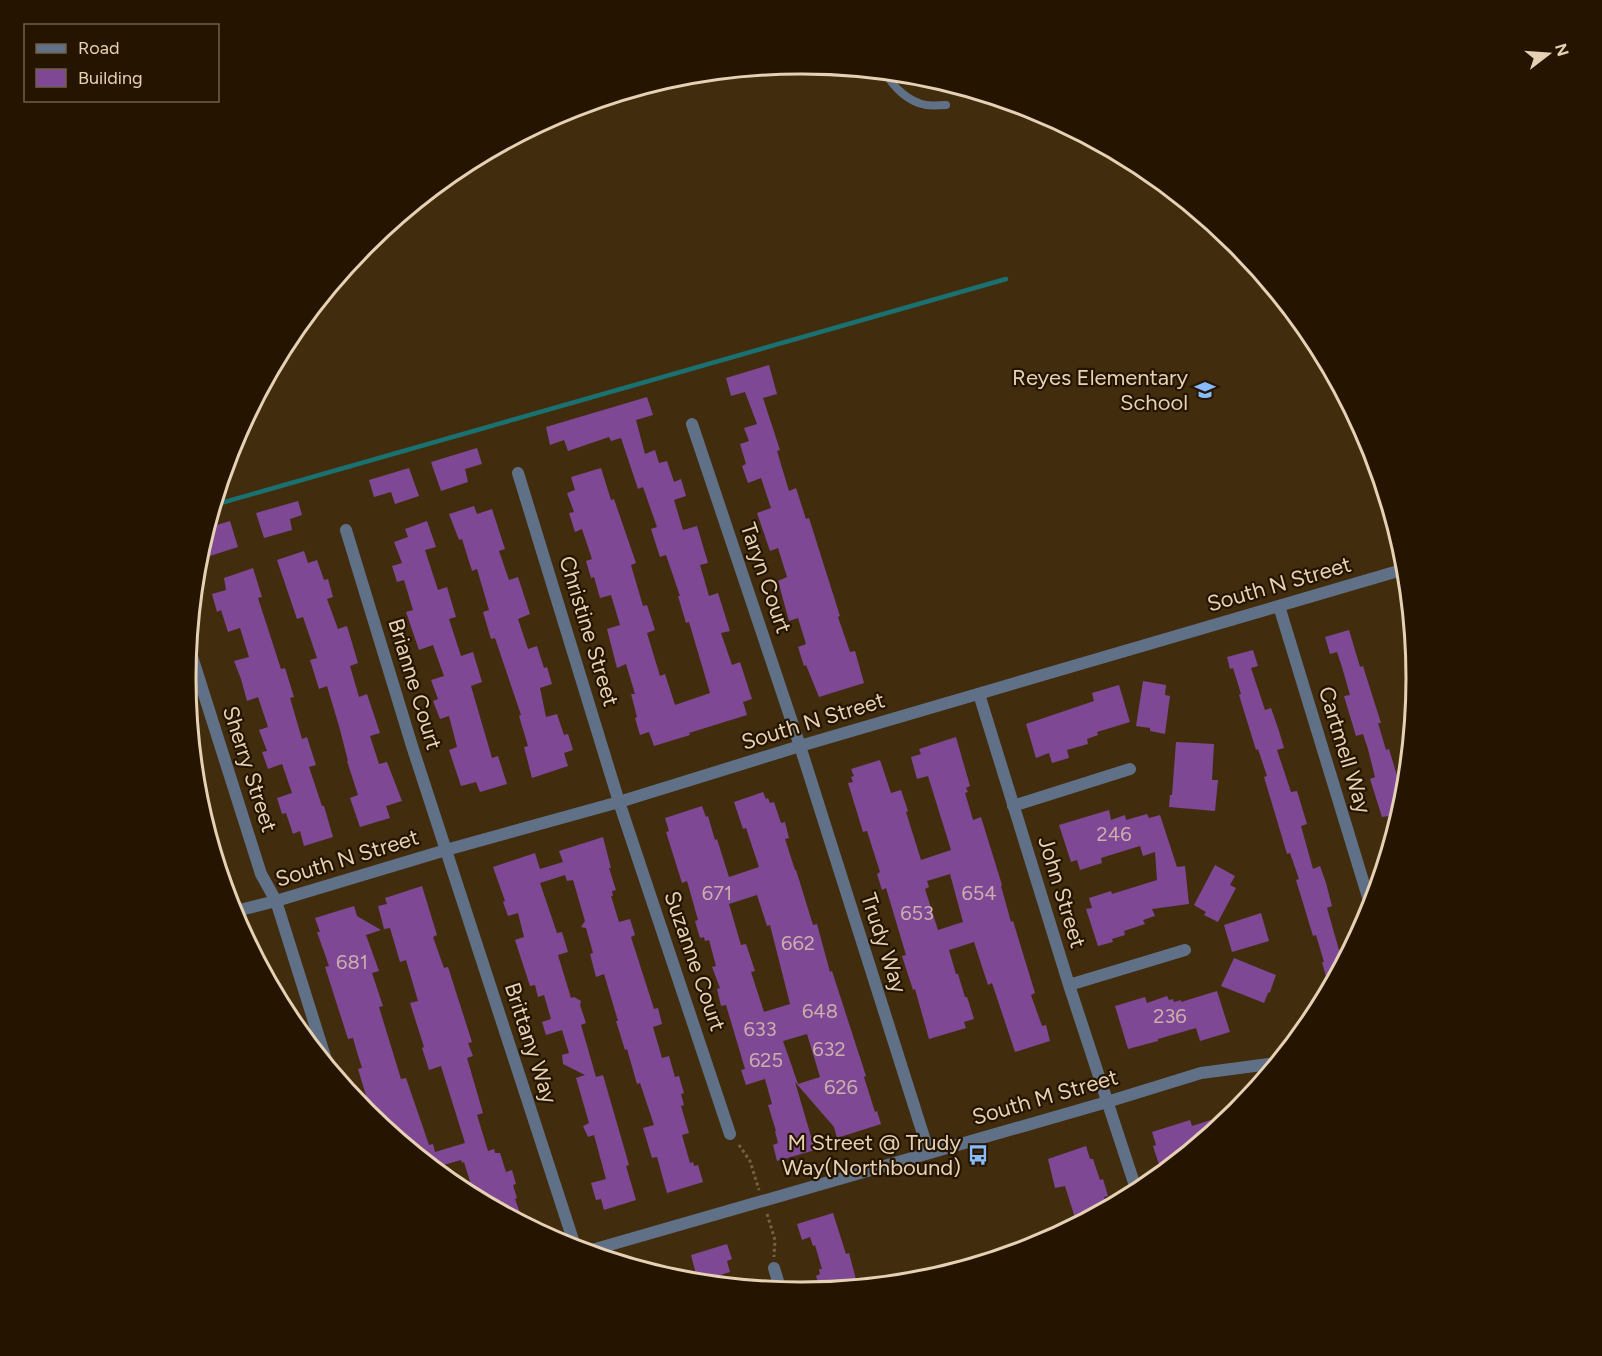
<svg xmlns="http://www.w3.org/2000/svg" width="1602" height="1356" viewBox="0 0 1602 1356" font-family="Figtree,sans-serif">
<rect width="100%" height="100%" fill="#412d0e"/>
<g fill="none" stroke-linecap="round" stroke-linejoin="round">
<path stroke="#1a7171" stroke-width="4.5" d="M214,505L1006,279"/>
</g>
<path fill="#7e4895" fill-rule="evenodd" d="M769,365L777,394L763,398L780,450L777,451L789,491L796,488L806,519L809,518L840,616L838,617L850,652L855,651L864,683L819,697L806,665L804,666L798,647L806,644L798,618L789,621L778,581L787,577L778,548L770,551L757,513L771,508L761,478L748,483L742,466L746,464L740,444L749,441L744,428L757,424L745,392L731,396L726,378Z
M647,397L653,415L636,420L645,454L655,450L659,463L667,461L674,482L681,479L686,496L674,500L683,530L697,526L708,563L700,565L709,596L718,593L730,631L721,633L732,665L740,662L752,699L743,702L747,715L689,733L690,735L654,746L649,732L640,735L635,718L637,717L631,694H635L626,664L617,668L607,629L620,625L611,595L600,598L594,577L591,578L586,561L592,559L582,529L575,532L569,513L574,512L567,493L575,490L571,477L601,468L611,500L614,499L636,563L631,565L643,606L647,605L655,630L647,633L660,676L665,674L675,705L710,693L689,622L686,623L678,596H680L666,555L660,557L651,529L657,527L643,487L638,489L621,438L611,441L609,437L568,451L564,440L550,445L546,427Z
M477,448L482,464L465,469L468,482L441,491L431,462Z
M409,468L419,496L395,504L391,492L374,497L369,480Z
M298,501L302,515L290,519L292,530L264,538L256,513Z
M474,506L477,514L492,509L505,549L499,551L509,580L518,577L530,614L518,619L528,649L537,646L544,668L547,667L552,684L540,688L546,717L557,714L564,735L568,734L573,750L564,753L568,766L532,778L524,747L528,746L519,716L521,715L495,638L491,639L483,612L489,610L477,569L472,571L462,539L459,540L449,514Z
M230,521L238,547L210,556L204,538L207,528Z
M427,521L436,547L425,550L438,590L447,587L456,617L449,619L461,656L473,652L482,682L471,686L492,758L498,756L507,784L480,792L476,782L461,786L449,750L457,747L449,716L440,719L433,701L438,699L431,680L444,676L433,645L419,650L406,612L413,610L404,580L397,582L392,566L402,563L394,542L408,537L405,529Z
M304,551L308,563L317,560L324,580L328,579L333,597L327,599L338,629L347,626L358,663L350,666L359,697L367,694L380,733L370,736L379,764L387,762L402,801L386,806L390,818L360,827L350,798L358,795L347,761H348L339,726L327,686L319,689L310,660L317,658L303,617L297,619L277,560Z
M253,568L262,597L258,598L281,669L285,668L294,697L290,698L302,739L307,737L316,765L309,767L322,806H324L333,837L304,846L300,831L293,834L286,813L282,814L277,798L292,793L282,764L268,769L262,752L267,751L259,730L268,727L258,697L247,701L241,679L234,661L249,657L240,628L228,632L221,610L217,612L212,594L226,590L224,578Z
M1349,630L1360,667L1363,666L1381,723H1378L1386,750L1389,749L1404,799L1394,832L1389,816L1382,817L1370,779L1375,777L1368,749L1363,734L1356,736L1344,696L1350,695L1342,667L1337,652L1330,654L1325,637Z
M1253,650L1258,666L1251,668L1265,710L1271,708L1279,731L1284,748L1277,750L1291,792L1297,791L1300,801L1307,824L1301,826L1313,869L1320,866L1326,883L1332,906L1327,908L1339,950L1351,947L1329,988L1322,962H1324L1316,935L1313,936L1296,880L1299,879L1290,853L1287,854L1264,777L1267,776L1258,749L1256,750L1239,695L1241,694L1233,668L1230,669L1227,657Z
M1143,681L1166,685L1165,695L1170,696L1165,734L1150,731V728L1136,726Z
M1119,685L1130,722L1097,732L1098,735L1087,739L1088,744L1067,750L1069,758L1052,763L1049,753L1036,758L1026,724L1094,701L1092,693Z
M956,737L970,786L966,788L968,792L965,793L973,820L981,817L1002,885L1001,886L1011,922L1013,921L1035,993L1031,995L1042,1026L1046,1025L1050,1041L1015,1052L992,983L988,985L974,942L949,950L956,974H958L965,997H967L969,1003L974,1019L964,1022L966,1028L929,1039L915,989L913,990L902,956L906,955L886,888L882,890L877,874L880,872L867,831L863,832L848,783L853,782L851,777L854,776L851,769L880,760L891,793L901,790L908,811L906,812L921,860L951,850L928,776L917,779L911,757L921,754L919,749ZM950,874L963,922L938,930L925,889L929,887L927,881Z
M1176,742L1214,744L1212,780H1218L1215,811L1169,807L1170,795H1172Z
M763,792L766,799L768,798L770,803L774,802L781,823L785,822L789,838L785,839L795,870H796L813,925L817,924L830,972L832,971L866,1076L864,1077L875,1112L877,1111L881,1124L837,1138L834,1127L795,1082L815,1150L777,1161L773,1145L778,1143L775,1131H776L768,1105L772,1104L765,1079L746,1085L741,1070L745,1069L726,1005L721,1006L717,989L720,988L712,967L716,966L709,940L705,941L704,937L700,938L695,921L698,920L687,881L682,883L666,832L669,831L665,818L702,806L706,817L708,816L715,840L717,839L729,877L759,867L746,828L743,829L734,802ZM757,895L767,926L770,925L790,1004L764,1012L751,972L755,971L746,944L741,945L729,904ZM807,1034L820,1077L798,1084L783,1041Z
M1109,810L1111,820L1125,815L1126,820L1147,814L1149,818L1160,815L1177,867L1185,866L1189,904L1152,909L1155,916L1143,920L1145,924L1124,931L1125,935L1112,939L1113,942L1098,946L1086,909L1092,908L1089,898L1111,891L1112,894L1157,880L1155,852L1143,856L1140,846L1101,858L1102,863L1080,870L1077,860L1071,862L1059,825Z
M603,837L611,868H609L616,890L612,891L613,896H611L619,922L630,919L635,935L631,937L654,1009L658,1008L662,1024L653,1027L662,1058L669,1056L675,1077L679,1076L684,1093L681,1094L684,1105L681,1106L689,1133L682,1135L690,1163L693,1162L694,1166L698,1165L703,1182L667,1193L657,1157L652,1158L643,1128L654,1125L640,1083L637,1084L627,1049L625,1050L616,1021H618L604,974L596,977L590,954L593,953L586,928L581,927L585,921L573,880L567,881L565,875L540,883L557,933L562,932L568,952L558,955L571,998L574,997L581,1001L580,1005L586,1023L581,1025L596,1077L603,1075L629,1165L626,1166L636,1200L604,1210L601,1199L596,1200L591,1183L606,1179L594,1135L588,1137L583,1126L589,1123L576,1078L585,1075L563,1064L562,1055L569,1053L562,1030L546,1035L542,1022L551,1019L544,995L538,997L535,985L530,986L515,940L524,937L518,913L508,916L503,902L505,901L493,867L535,853L540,869L563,862L559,851Z
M1215,865L1235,876L1230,885L1236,888L1218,922L1204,915L1206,912L1194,905Z
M422,886L437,935L433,937L444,968L448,967L472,1042L468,1043L473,1056L467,1058L483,1113L477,1115L488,1151L494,1149L495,1153H500L506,1172L512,1170L516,1184L513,1185L517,1198L515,1199L524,1224L463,1191L472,1188L464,1162L462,1163L461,1160L440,1166L443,1176L373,1119L358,1069L362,1068L357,1052L353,1038L348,1039L325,967L329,966L317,932H320L315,918L354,906L357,916L381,930L366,935L379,971L372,973L383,1006L379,1007L401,1079L406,1078L429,1145L433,1144L435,1152L465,1143L441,1066L429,1070L422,1048L424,1047L410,1003L418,1001L406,960L400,962L390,928L384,929L378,906L387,904L385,898Z
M1261,913L1269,941L1232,952L1224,925Z
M1234,958L1276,975L1270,992L1268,993L1264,1003L1221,986Z
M1217,991L1230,1032L1200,1041L1196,1028L1158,1039V1041L1128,1049L1115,1006L1145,997L1147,1003L1167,996L1169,1000L1173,999L1174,1002L1181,1000V1002Z
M1236,1112V1113L1162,1174L1153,1146L1156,1145L1152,1132L1190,1120L1192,1126Z
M1086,1146L1090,1159H1093L1100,1180L1103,1179L1108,1196L1104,1197L1108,1208L1075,1218L1065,1186L1055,1188L1048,1159Z
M833,1213L846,1254L849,1253L858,1287L821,1291L816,1276L820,1274L819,1269H822L815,1245L813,1246L810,1237L802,1240L797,1224Z
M727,1244L732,1259L727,1261L730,1272L698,1282L691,1255Z"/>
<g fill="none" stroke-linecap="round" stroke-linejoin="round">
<path stroke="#756142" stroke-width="3" stroke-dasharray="3 3" stroke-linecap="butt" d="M739,1145L750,1161L759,1190
M767,1214L775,1240L774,1257"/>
<path stroke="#607187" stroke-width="8" d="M885,71C892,87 909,102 926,105C932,106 939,105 946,105
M1392,519L1394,535L1404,570"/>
<path stroke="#607187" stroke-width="12" d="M692,424L800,746L929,1153
M518,473L619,802L730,1134
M346,530L412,746L576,1249
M1279,606L1371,907
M189,647L261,874L276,901L328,1066
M979,694L1069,985L1137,1192
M1013,806L1130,769
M232,912L276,901L446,850L619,802L800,746L1405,569
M1069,985L1185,950
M585,1252L1107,1102L1201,1073L1277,1063
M774,1268L781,1291"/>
</g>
<defs>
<g id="school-bare" transform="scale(1.62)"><path d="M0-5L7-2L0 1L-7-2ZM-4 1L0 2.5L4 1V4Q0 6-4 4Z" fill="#87bbfc" stroke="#251500" stroke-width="2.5" paint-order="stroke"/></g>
<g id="bus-bare" transform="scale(1.62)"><path d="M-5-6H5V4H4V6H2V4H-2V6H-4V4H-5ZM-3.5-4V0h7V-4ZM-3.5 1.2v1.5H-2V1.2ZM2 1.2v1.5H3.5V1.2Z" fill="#87bbfc" stroke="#251500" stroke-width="2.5" paint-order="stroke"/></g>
</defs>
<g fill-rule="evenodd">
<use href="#school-bare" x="1205" y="390"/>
<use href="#bus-bare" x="978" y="1155"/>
</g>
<g text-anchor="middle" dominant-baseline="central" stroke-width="4.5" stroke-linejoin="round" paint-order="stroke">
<g font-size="20" fill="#ccafac">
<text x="1114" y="834">246</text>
<text x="717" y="893">671</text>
<text x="979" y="893">654</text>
<text x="917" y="913">653</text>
<text x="798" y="943">662</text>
<text x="352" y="962">681</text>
<text x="820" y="1011">648</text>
<text x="1170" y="1016">236</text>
<text x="760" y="1029">633</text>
<text x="829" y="1049">632</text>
<text x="766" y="1060">625</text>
<text x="841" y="1087">626</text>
</g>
<g font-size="22" fill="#e6d1b4" stroke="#251500" text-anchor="end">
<text x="1188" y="377">Reyes Elementary<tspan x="1188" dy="25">School</tspan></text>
<text x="961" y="1142">M Street @ Trudy<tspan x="961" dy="25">Way(Northbound)</tspan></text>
</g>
<g font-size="22" fill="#e6d1b4" stroke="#251500">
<text transform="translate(766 578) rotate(71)">Taryn Court</text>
<text transform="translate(1279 584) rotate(-16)">South N Street</text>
<text transform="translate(589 631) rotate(73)">Christine Street</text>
<text transform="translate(415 684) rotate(73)">Brianne Court</text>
<text transform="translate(813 721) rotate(-17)">South N Street</text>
<text transform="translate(1345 750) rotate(73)">Cartmell Way</text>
<text transform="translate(250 769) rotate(72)">Sherry Street</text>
<text transform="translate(347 858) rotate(-17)">South N Street</text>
<text transform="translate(1062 892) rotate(73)">John Street</text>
<text transform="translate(884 943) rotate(72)">Trudy Way</text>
<text transform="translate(695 961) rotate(71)">Suzanne Court</text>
<text transform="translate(531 1043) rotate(72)">Brittany Way</text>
<text transform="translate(1045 1097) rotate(-16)">South M Street</text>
</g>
</g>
<path d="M0 0H1602V1356H0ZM800 74H802A604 604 0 0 1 1406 678V678A604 604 0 0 1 802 1282H800A604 604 0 0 1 196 678V678A604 604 0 0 1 800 74Z" fill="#251500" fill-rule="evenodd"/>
<path fill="none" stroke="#e6d1b4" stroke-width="3" d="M800 74H802A604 604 0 0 1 1406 678V678A604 604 0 0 1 802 1282H800A604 604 0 0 1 196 678V678A604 604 0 0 1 800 74Z"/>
<rect x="24" y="24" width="195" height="78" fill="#251500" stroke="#726048" stroke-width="1.5"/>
<rect x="36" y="44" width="30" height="9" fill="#607187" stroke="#726048" stroke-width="1.5"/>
<text x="78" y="54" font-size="18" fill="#e6d1b4">Road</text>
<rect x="36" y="69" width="30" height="18" fill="#7e4895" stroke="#726048" stroke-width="1.5"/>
<text x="78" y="84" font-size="18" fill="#e6d1b4">Building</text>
<g transform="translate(1548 54) rotate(73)" stroke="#251500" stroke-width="4.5" paint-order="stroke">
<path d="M0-4.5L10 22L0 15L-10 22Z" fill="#e6d1b4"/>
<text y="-9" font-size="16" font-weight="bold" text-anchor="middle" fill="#e6d1b4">N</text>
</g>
</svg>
